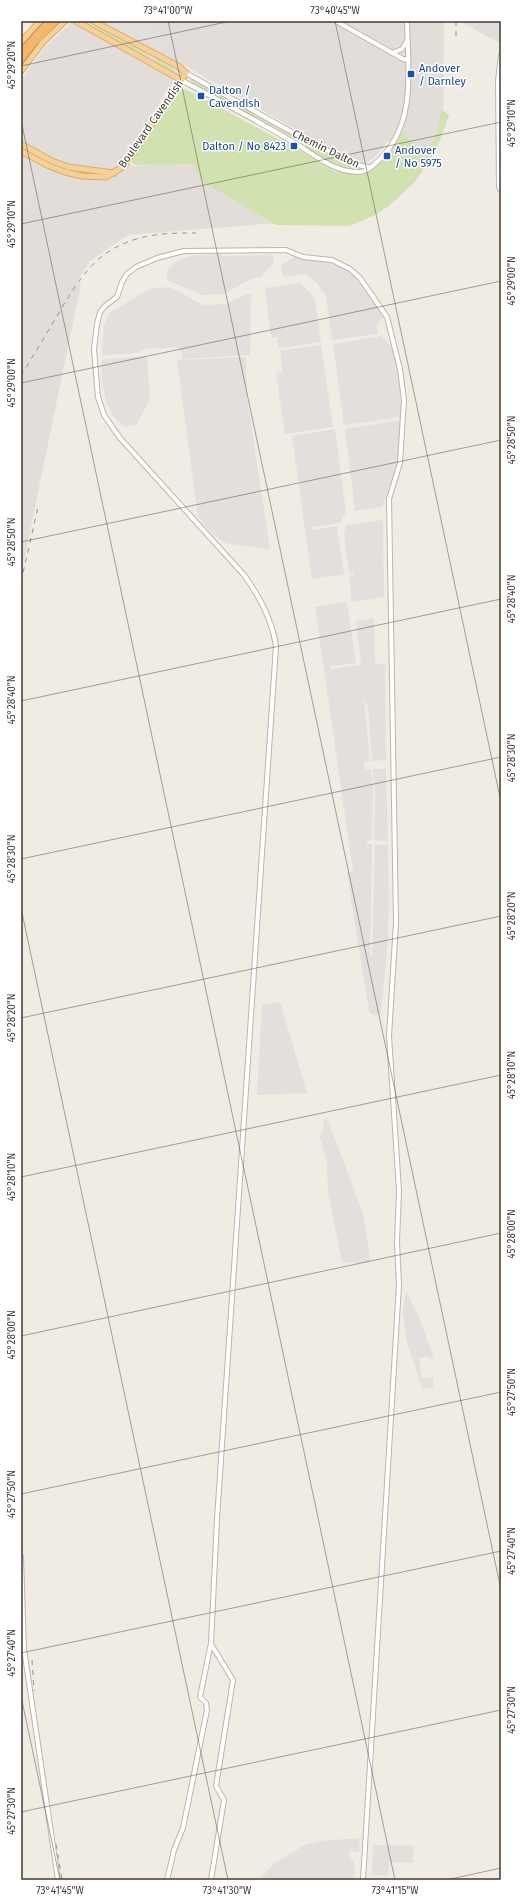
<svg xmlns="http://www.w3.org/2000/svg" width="522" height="1901" viewBox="0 0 522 1901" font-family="'Fira Sans',sans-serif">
<rect width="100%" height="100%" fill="#f0ece4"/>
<path fill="#e3ddd9" d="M73,21H444L443,130L429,158L388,141L373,159L366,163H361L300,132L184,65L124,157L132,166L192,162L277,223L128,235L90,261L77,282L81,284L21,575V80L44,48Z
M460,21H501V39L499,43Z"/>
<path fill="#d1e2b0" d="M96,26L146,53L147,56H144L94,29Z
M158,59L173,67L174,72L172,73L155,63V60Z
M192,79L296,137L297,140L191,82L190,80Z
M185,89L301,151L334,171L356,175L371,171L389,154L403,133L415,146L418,153L425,156L437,134L441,110L446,112L449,116L436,150L415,182L389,206L373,216L349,226L276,225L200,180L201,176L197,173L195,166L192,164L134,165L131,161L176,94L181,90Z
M307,144L317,147L357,170C338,166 320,160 305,146Z"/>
<path fill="#e2dfdc" d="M104,21H137L170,39L162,53Z
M21,167L41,178L39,181L43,183L24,215L21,213Z
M219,254L223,256L268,255L274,256V262L261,277L253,278L224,294L202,295L167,280V270L178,260L194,255Z
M295,257L302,259L330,262L350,272L365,288L384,316L377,324L378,334L332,340L326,296L316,282L305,274L283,277L281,265Z
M299,283L310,292L315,301L321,342L279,348L277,337L271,338L265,288Z
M170,287L203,305L226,304L245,295L251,294L250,355L182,359V353L177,347L142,349L138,353L102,355L104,325L107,317L111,312L149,289Z
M381,336L387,342L393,349L400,385L401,417L344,425L333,344Z
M321,345L333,427L285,434L276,373L283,372L280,351Z
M147,356L150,399L136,425L125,427L114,417L107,403L103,388L101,360Z
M246,357L247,397L270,550L225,543L209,531L198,516L177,360Z
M401,420L397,466L382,507L355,511L345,429Z
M335,429L346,512L340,523L312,527L313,530L337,526L344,574L312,579L292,436Z
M383,520L384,597L352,602L349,576L354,575L353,572L349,573L344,535L346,525Z
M347,602L356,663L330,666L331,669L361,665L356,621L374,618L375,664H385L386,760L372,761L368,706L364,700L370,761L364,762L365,771L371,770L373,787L372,840L367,841V844H372L370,955L372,957L375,845H388L389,907L387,952L381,1013L375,1016L369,1012L347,872L353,871L315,607Z
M373,769H386L388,841L374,840L375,792Z
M280,1002L307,1093L257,1095L262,1005Z
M327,1118L362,1211L366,1232L370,1260L368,1263L342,1262L328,1193L327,1161L319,1135L324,1131L323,1123Z
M406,1291L419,1317L433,1356V1359H430V1357H420L421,1378H433V1388H422L406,1339L403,1311Z
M360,1838L359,1852L351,1851L349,1852L348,1855L355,1863L354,1880H259L275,1863L305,1845L321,1841Z
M373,1845L414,1846L413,1863L389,1862L388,1876L372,1875Z"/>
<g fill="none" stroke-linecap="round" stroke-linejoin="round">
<g stroke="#beb5ab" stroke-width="6">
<path id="minor" d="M336,21L403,59L408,60
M392,53L402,49L407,41
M501,55L498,81L499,187L501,190
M186,73L299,136L356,165L369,167
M181,80C219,100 257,121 295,143C315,155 332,171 357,172C366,173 374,165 380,159C417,122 408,68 407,21
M21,1557L24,1649L58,1880
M167,1880L174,1850L183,1828L207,1710L206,1703L200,1697L211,1643L217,1519L276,646C272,619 260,597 244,575L120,438L104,415L98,397L94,349L97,324L100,312L106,305L117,297L122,282L127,274L136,267L157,258L184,251L286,250L303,257L332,260L350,269L360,278L387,317L400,369L404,400L400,463L389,499L396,923L389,1036L399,1191L397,1242L399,1285L363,1880
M211,1880L224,1800L216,1786L233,1680L211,1644"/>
</g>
<g stroke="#d8ac6b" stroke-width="7">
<path id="major" d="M76,21L181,80
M21,42L40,21
M21,71L43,42L65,21
M21,144L52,161L68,167L114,173
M21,151L47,165L65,172L82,176L106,177L124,166L186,73L178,66L93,21"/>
</g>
<g stroke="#cf8b40" stroke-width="8">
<path id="highway" d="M21,52L49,21
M21,60L34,43L56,21"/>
</g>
<use href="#minor" stroke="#fff" stroke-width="4"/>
<use href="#major" stroke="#f5d199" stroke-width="5"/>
<use href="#highway" stroke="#f1b86f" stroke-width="6"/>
<path stroke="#939393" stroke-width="1" stroke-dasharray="5 5" stroke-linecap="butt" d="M456,21V40
M21,376C33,356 45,336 57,316C80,277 97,248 144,237C161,233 179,233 196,233
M21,582L38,507
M32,1660L34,1691
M56,1844L62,1880"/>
</g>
<path fill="none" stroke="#423b35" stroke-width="1" stroke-opacity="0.45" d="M168,21L501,1590M335,21L501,802M21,66L231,21M21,120L395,1880M21,224L501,122M21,383L501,281M21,542L501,440M21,701L501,599M21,859L501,757M21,908L228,1880M21,1018L501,916M21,1177L501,1075M21,1336L501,1233M21,1494L501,1392M21,1653L501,1551M21,1696L60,1880M21,1812L501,1710M446,1880L501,1868"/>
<g fill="#1a4fb4" stroke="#fff" stroke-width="1.5">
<rect x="407" y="70" width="8" height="8" rx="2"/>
<rect x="197" y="92" width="8" height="8" rx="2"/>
<rect x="290" y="142" width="8" height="8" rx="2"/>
<rect x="383" y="152" width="8" height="8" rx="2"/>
</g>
<g text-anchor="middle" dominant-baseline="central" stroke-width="3" stroke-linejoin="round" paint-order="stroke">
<g font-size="11" fill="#164399" stroke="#fff" text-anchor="start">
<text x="419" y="68">Andover<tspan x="419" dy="13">/ Darnley</tspan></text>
<text x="209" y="90">Dalton /<tspan x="209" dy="13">Cavendish</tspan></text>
<text x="286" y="146" text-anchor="end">Dalton / No 8423</text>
<text x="395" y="150">Andover<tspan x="395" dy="13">/ No 5975</tspan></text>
</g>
<g font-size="11" fill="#423b35" stroke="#fff">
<text transform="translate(151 124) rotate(-55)">Boulevard Cavendish</text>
<text transform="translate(326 149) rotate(26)">Chemin Dalton</text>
</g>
</g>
<rect width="522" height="1901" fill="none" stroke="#ffffff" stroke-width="44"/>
<rect x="22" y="22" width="478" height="1857" fill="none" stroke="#423b35" stroke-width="1.5"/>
<g font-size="10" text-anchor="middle" fill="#423b35">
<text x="168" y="14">73°41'00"W</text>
<text x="335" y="14">73°40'45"W</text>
<text transform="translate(11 65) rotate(-90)" y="4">45°29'20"N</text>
<text transform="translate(511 123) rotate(-90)" y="4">45°29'10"N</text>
<text transform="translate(11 224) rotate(-90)" y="4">45°29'10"N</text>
<text transform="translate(511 281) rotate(-90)" y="4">45°29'00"N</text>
<text transform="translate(11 383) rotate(-90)" y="4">45°29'00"N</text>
<text transform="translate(511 440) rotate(-90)" y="4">45°28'50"N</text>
<text transform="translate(11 542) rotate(-90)" y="4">45°28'50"N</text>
<text transform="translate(511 599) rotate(-90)" y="4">45°28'40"N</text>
<text transform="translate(11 700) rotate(-90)" y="4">45°28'40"N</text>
<text transform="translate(511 758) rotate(-90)" y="4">45°28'30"N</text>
<text transform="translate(11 859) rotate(-90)" y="4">45°28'30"N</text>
<text transform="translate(511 916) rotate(-90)" y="4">45°28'20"N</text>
<text transform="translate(11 1018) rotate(-90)" y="4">45°28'20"N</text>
<text transform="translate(511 1075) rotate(-90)" y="4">45°28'10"N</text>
<text transform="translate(11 1177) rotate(-90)" y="4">45°28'10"N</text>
<text transform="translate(511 1234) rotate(-90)" y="4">45°28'00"N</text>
<text transform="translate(11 1335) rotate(-90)" y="4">45°28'00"N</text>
<text transform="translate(511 1392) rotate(-90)" y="4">45°27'50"N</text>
<text transform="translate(11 1494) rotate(-90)" y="4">45°27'50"N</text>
<text transform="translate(511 1551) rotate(-90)" y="4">45°27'40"N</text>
<text transform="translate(11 1653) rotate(-90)" y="4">45°27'40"N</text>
<text transform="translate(511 1710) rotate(-90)" y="4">45°27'30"N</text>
<text transform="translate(11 1811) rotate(-90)" y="4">45°27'30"N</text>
<text x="60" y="1894">73°41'45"W</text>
<text x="227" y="1894">73°41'30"W</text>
<text x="395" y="1894">73°41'15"W</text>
</g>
</svg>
